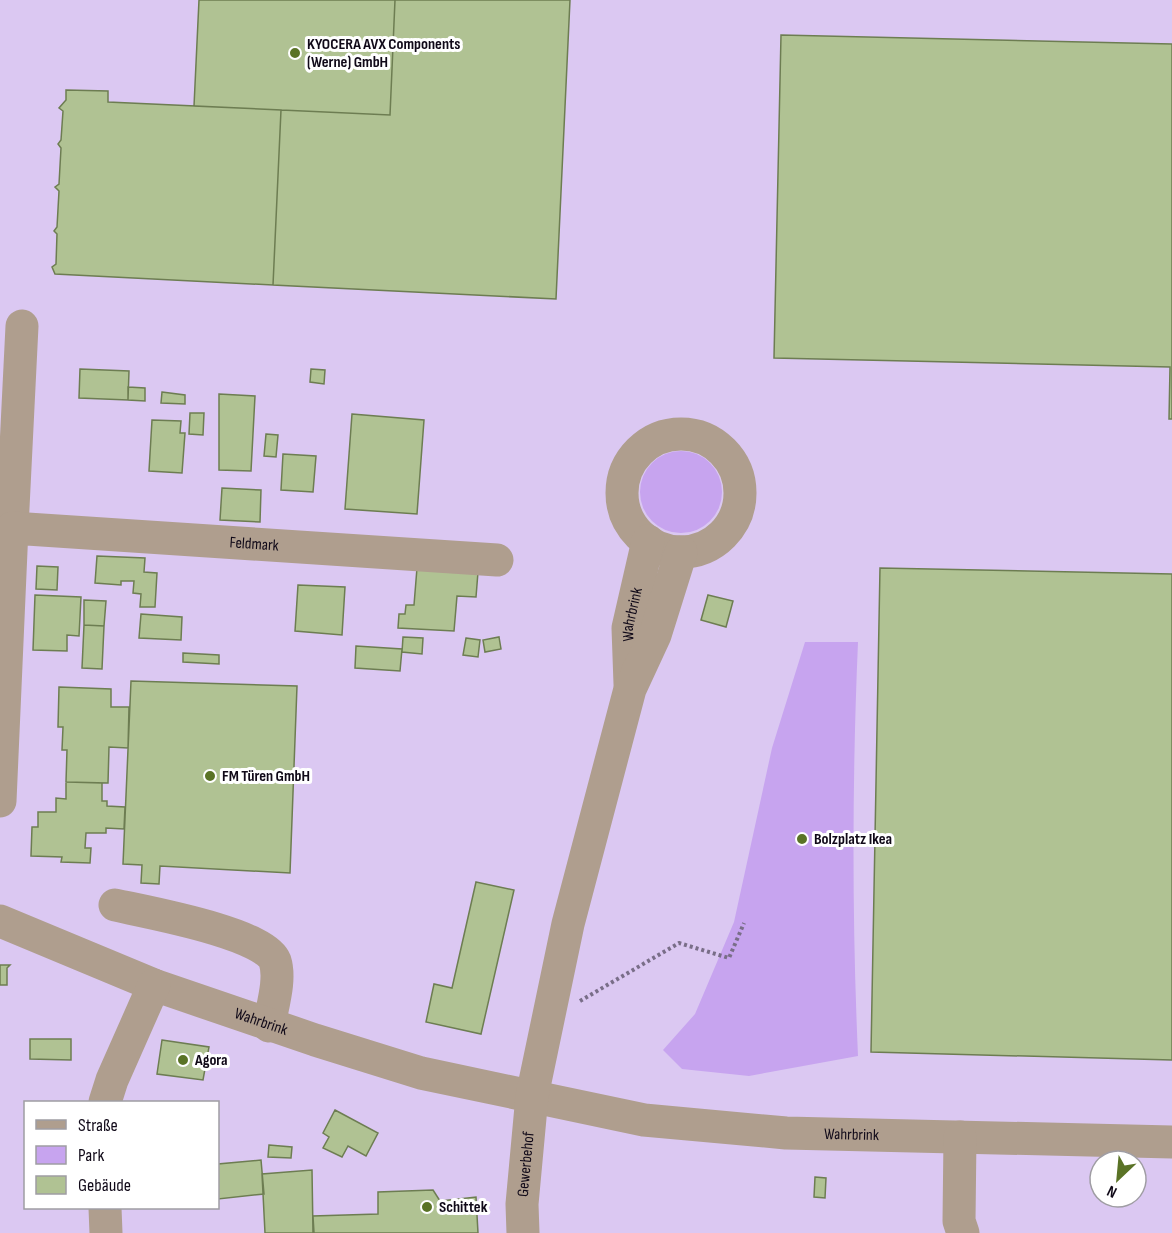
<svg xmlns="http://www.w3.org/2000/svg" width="1172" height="1233" viewBox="0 0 1172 1233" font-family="'Sofia Sans Condensed',sans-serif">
<rect width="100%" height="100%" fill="#e8d8fd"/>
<path fill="#dbc8f2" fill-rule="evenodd" d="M0,0H1172V1233H0ZM26,1102H218V1208H26ZM1100,1161H1136V1197H1100Z"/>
<path fill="#c7a4ef" d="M640 492a41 41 0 1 1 82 0a41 41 0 1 1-82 0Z
M805,642H858C852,781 852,918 858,1056L749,1076L682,1069L663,1050L695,1014L734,922L772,748Z"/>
<path fill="#b0c293" stroke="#6d7d52" stroke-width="1.5" d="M199,0H395L390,115L194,106Z
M395,0H570L556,299L273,285L281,110L390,115Z
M781,35L1172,44V419H1169L1170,367L774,358Z
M66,90L108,91V102L281,110L273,285L55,274L52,267L56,264L57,234L54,231L57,227L59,191L55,187L59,184L61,148L58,144L61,140L63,111L59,108L66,100Z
M80,369L129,371L128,400L79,398Z
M311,369L325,370L324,384L310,382Z
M128,387L145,388V401L128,400Z
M162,392L185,395V404L161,403Z
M219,394L255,396L251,471L219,470Z
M190,413H204L203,435L189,434Z
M352,414L424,420L417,514L345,509Z
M152,420L181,421L180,433H185L182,473L149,471Z
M266,434L278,435L276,457L264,456Z
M283,454L316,456L313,492L281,490Z
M222,488L261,490L260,522L220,520Z
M97,556L145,558L144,572L157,573L155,607H140L141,594L133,593L134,581H121V585L95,583Z
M37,566L58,567L57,590L36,589Z
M417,568L478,572L476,597L457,596L454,631L398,628L399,614H405L406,605H414Z
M880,568L1172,574V1060L871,1052Z
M298,585L345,587L342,635L295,631Z
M35,595L81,597L79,636L67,635V651L33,650Z
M708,595L733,601L726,627L701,620Z
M84,600L106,601L104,626L84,625Z
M141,614L182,617L181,640L139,638Z
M84,625L104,626L102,669L82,668Z
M403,637L423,638L422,654L402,652Z
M499,637L501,649L485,652L483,640Z
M466,638L480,640L478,657L463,655Z
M356,646L402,649L400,671L355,668Z
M183,653L219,655V664L183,662Z
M131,681L297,686L290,873L160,866L159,884L141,883L142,865L123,864Z
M59,687L111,689V707H129L128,748L109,747L108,783L66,782L67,750H62L63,727H58Z
M66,782L102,783V801H107V806L125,807L124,829L106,828V833H86L85,848H91L90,863L61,862L62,857L31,856L32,827H38V812H56V798L66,799Z
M476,882L514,890L481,1034L426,1022L434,984L452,988Z
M0,965H10L7,968V985H0Z
M30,1039H71V1060L30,1059Z
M162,1040L209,1047L203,1080L157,1074Z
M335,1110L378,1133L366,1156L348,1146L342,1157L323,1148L329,1137L323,1133Z
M269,1145L292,1147L291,1158L268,1157Z
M261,1160L264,1194L218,1199V1164Z
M312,1170L313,1233H265L262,1174Z
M815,1177L826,1178L825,1198L814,1197Z
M433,1190L440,1201L476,1197L478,1233H314L313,1216L378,1214V1192Z"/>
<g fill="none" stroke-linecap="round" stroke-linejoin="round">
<path stroke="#796e88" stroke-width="4" stroke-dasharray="3 3" stroke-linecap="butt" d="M580,1001L679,943L729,958L744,923"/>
<g stroke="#af9e8e" stroke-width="33">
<circle cx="681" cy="493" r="59"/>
<path d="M12,528L22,326"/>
<path id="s1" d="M630,684L628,628L648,541"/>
<path id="s2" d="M0,801L12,528L497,560"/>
<path d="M115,905C146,912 264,933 275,961C281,980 272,1007 269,1026"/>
<path id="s3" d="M0,921L154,985L315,1040L421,1073L644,1120L786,1133L1172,1142"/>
<path d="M105,1102L112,1080L154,985"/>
<path d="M960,1137L959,1221L963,1233"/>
<path d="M105,1208L106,1233"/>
<path id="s4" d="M523,1233L522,1204L532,1096L568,924L630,689L655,635L681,552"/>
</g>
</g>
<g fill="#5a7326" stroke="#fff" stroke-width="2">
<circle cx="295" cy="53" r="6"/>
<circle cx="210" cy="776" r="6"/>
<circle cx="802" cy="839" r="6"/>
<circle cx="183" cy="1060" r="6"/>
<circle cx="427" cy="1207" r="6"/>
</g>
<g text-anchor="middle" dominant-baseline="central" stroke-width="6" stroke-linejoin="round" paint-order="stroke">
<g font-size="16" font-weight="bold" fill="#100918" stroke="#fff" text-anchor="start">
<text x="307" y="44">KYOCERA AVX Components<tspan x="307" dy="18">(Werne) GmbH</tspan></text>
<text x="222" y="776">FM Türen GmbH</text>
<text x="814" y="839">Bolzplatz Ikea</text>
<text x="195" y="1060">Agora</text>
<text x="439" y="1207">Schittek</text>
</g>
<g font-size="16" fill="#100918" stroke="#fff">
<text stroke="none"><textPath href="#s2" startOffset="516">Feldmark</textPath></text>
<text stroke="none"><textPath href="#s1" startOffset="70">Wahrbrink</textPath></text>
<text stroke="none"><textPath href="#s3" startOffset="280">Wahrbrink</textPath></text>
<text stroke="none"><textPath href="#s3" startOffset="884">Wahrbrink</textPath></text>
<text stroke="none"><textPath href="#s4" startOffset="69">Gewerbehof</textPath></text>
</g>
</g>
<rect x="24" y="1101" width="195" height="108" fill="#ffffff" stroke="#9f9da3" stroke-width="1.5"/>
<rect x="36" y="1120" width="30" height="9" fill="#af9e8e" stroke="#9f9da3" stroke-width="1.5"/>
<text x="78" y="1131" font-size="18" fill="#100918">Straße</text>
<rect x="36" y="1146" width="30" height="18" fill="#c7a4ef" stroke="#9f9da3" stroke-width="1.5"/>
<text x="78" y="1161" font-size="18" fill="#100918">Park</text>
<rect x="36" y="1176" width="30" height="18" fill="#b0c293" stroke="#9f9da3" stroke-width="1.5"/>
<text x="78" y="1191" font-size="18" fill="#100918">Gebäude</text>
<g transform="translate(1118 1179) rotate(206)"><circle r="28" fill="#ffffff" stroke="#9f9da3" stroke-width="1.5"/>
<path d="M0-4.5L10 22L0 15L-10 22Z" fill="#5a7326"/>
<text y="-9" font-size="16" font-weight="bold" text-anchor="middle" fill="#100918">N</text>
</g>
</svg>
